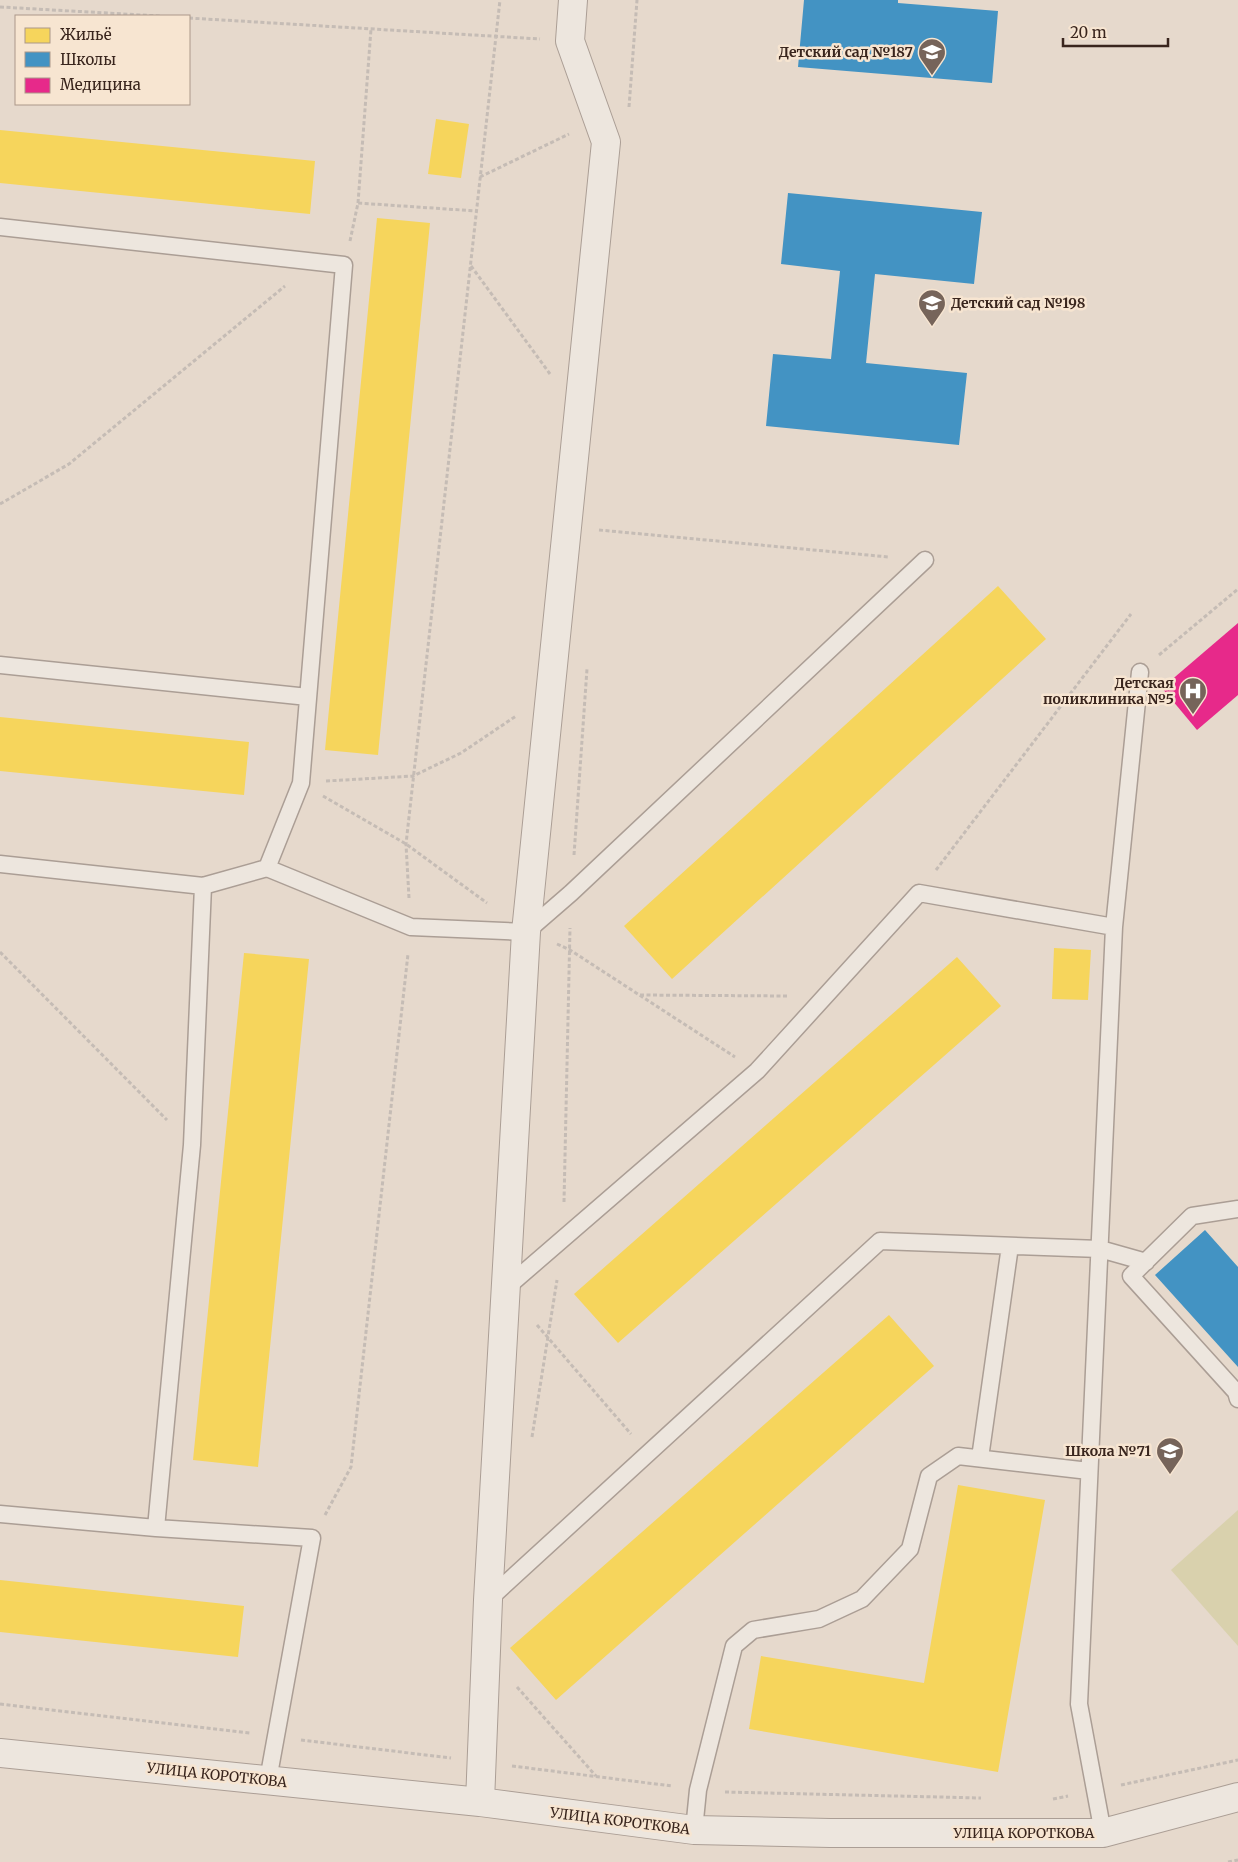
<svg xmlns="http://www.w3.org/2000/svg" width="1238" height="1862" viewBox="0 0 1238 1862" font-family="Merriweather,serif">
<rect width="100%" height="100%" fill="#e6d9cc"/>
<path fill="#d9d1ad" d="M1238,1510V1646L1171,1570Z"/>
<path fill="#f6d55c" d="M436,119L469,124L461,178L428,174Z
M0,130L315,161L310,214L0,183Z
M377,218L430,223L378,755L325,750Z
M998,586L1046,639L672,979L624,926Z
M0,717L249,742L244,795L0,771Z
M1054,948L1091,950L1088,1000L1052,999Z
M244,953L309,959L258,1467L193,1460Z
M957,957L1001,1006L618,1343L574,1294Z
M889,1315L934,1366L556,1700L510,1648Z
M958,1485L1045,1500L998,1772L749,1729L761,1656L924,1683Z
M0,1580L244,1606L238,1657L0,1632Z"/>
<path fill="#4393c3" d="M804,0H898V3L998,11L992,83L798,67Z
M788,193L982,212L974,284L875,274L866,363L967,373L959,445L766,426L773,354L831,359L840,271L781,264Z
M1205,1230L1238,1267V1367L1155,1275Z"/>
<path fill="#e7298a" d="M1238,623V695L1197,730L1162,688Z"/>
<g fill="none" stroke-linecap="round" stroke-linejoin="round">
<g stroke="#ab9e95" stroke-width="19">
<path id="lane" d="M0,227L344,265L301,783L267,868
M0,665L308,697
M0,864L203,886L267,868L411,927L526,932L571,893L925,560
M1238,1209L1192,1216L1131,1276L1236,1392L1238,1399
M506,1288L757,1071L919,893L1114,927
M980,1458L1010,1246
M0,1514L156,1528L312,1538L268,1780
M156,1528L192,1145L203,886
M488,1600L880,1241L1100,1249L1146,1262
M694,1830L698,1790L734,1646L753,1630L819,1619L862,1599L910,1549L929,1476L958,1456L1089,1471
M1103,1833L1079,1704L1114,927L1140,672"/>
</g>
<g stroke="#ab9e95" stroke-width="30">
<path id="street" d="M0,1753L480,1802L694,1830L830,1833H1103L1238,1797
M480,1802L488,1600L526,932L606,142L570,41L573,0"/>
</g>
<path stroke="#c5bcb5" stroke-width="3" stroke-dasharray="4 2.5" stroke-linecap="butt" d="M0,7L160,16
M189,18L540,39
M629,107L637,0
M480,177L569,134
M358,203L371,29
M350,241L358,203L476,211
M471,266L550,374
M0,504L69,464L285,286
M599,530L889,557
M1159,655L1238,589
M326,781L413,776L461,753L516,716
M323,796L406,844L487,903
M574,855L587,669
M936,870L1131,614
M409,898L406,844L500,0
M557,944L570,950L735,1057
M0,952L167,1120
M640,995L788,996
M564,1202L570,928
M537,1325L631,1434
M532,1437L557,1280
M325,1515L351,1467L408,954
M517,1687L596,1776
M0,1704L250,1733
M301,1740L451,1758
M512,1766L672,1786
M1121,1785L1238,1760
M725,1792L981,1798
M1053,1799L1068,1796
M1228,1862L1238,1860"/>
<use href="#lane" stroke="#ede6de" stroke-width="16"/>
<use href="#street" stroke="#ede6de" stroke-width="28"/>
</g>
<defs>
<g id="school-pin" transform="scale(1.4375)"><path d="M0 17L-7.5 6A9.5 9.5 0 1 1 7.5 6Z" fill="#76645a" stroke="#f7e5d1"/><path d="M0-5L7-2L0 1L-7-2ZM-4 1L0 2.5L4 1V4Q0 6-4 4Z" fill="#fff"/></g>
<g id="hospital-pin" transform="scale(1.4375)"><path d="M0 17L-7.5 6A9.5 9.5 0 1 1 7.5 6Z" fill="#76645a" stroke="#f7e5d1"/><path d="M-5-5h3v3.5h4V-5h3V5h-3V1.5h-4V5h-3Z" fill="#fff"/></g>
</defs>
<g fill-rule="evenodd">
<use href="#school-pin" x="932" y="52"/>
<use href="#school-pin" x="932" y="303"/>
<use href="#hospital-pin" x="1193" y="691"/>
<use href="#school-pin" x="1170" y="1451"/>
</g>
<g text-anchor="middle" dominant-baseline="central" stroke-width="5" stroke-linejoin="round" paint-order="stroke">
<g font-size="14" font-weight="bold" fill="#39251d" stroke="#f7e5d1" text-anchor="end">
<text x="913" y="52">Детский сад №187</text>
<text x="951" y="303" text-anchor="start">Детский сад №198</text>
<text x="1174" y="683">Детская<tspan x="1174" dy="16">поликлиника №5</tspan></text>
<text x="1151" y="1451">Школа №71</text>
</g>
<g font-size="14" fill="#39251d" stroke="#f7e5d1">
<text transform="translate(217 1775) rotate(6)">УЛИЦА КОРОТКОВА</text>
<text transform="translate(620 1821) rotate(7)">УЛИЦА КОРОТКОВА</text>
<text x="1024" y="1833">УЛИЦА КОРОТКОВА</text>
</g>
</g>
<rect x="15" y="15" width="175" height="90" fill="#f7e5d1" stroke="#ab9889"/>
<rect x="25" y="28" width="25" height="15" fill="#f6d55c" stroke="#ab9889"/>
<text x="60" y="40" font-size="15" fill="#39251d">Жильё</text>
<rect x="25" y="52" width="25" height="15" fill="#4393c3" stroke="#ab9889"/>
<text x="60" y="65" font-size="15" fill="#39251d">Школы</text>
<rect x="25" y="78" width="25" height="15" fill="#e7298a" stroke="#ab9889"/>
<text x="60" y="90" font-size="15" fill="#39251d">Медицина</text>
<path d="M1063 38v8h105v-8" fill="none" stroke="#39251d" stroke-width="2.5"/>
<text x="1070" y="38" font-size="15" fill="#39251d" stroke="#f7e5d1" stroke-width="4" paint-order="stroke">20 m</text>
</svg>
